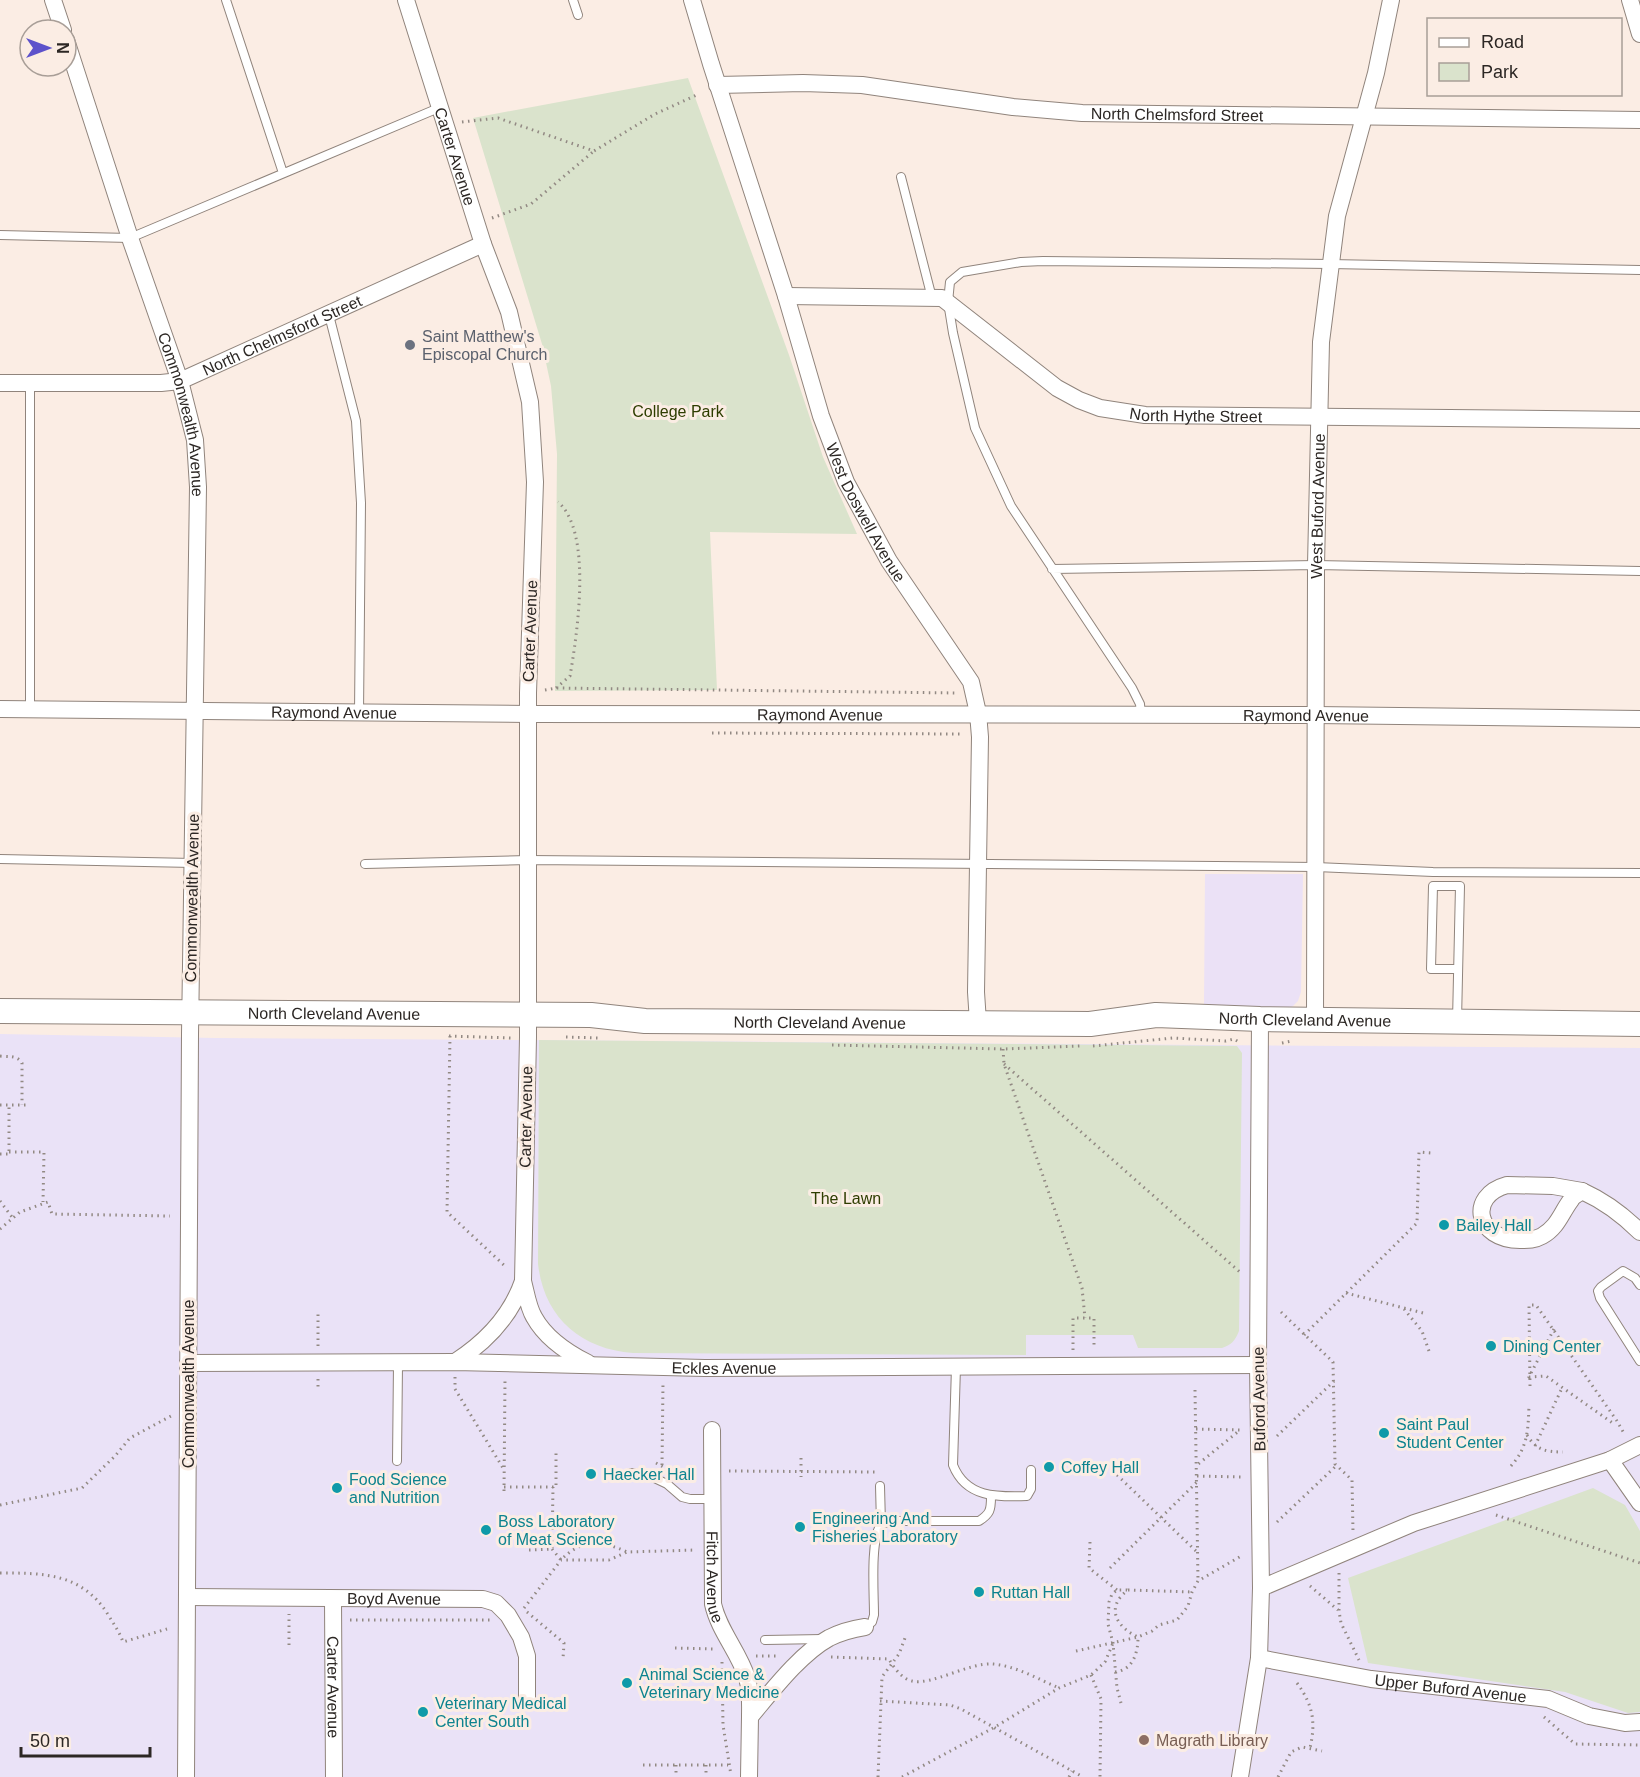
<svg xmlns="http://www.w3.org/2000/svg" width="1640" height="1777" viewBox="0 0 1640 1777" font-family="Arial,sans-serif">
<rect width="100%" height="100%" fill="#fbede4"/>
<path fill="#ebe1f6" d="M1205,874H1303L1301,992L1298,1001L1293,1006L1288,1008L1204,1006Z"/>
<path fill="#eae2f7" d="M0,1034L215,1038L1640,1048V1777H0Z"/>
<path fill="#dae3cc" d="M688,78L789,355L823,457L857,534L710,532L717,690L555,691L557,454L551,386L542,344L473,118Z
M539,1040L1237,1046L1242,1053L1239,1331C1235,1341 1231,1345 1222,1348H1138L1133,1335H1026V1355L633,1353C580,1349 544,1317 538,1264Z
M1593,1488L1625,1505L1640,1531V1712L1628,1713L1565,1692L1368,1663L1348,1578Z"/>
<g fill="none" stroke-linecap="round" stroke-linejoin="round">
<g stroke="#90847c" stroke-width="10">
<path id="service" d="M226,0L283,173
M573,0L578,15
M901,177L932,298
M0,235L130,238L441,107
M329,315L356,421L361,503L359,713
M1052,569L1316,565L1640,571
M30,709V383
M1141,715L1140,704L1132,688L1011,506L975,428L953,333L948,302L950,282L962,272L1021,262L1043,261L1330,264L1640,270
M0,859L193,863
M365,864L528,860L1316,867L1433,872L1640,873
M1457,1021L1460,886H1433L1431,969H1458
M1640,1285L1635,1278L1623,1271L1601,1287L1598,1291L1600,1298L1640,1361
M956,1367L953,1465C966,1498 997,1497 1027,1496L1031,1489V1470
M397,1461L398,1364
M630,1473L648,1475L667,1484L682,1497L690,1499H713
M880,1486L881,1524
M865,1627L872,1622L874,1615C874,1593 870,1540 881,1524L893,1521H979C990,1514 991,1510 991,1497
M765,1640L823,1639"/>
</g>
<g stroke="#90847c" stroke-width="18">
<g id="minor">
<path d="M53,0L63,30"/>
<path id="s1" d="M406,0L483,244L509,312L530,402L535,482L528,693V1037L523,1281C511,1316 486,1342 455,1362"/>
<path id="s2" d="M692,0L711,64L786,296L821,416L846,482L889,561L971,682L978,713L980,737L976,992L978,1022"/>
<path d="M1630,0L1640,34"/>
<path id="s3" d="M66,40L130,238L180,381L195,440L198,487L190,1034L186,1777"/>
<path id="s4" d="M717,85L803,83L862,85L1013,107L1082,113L1640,120"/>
<path id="s5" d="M786,296L942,298L1057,388L1079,400L1100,408L1145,415L1640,420"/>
<path id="s6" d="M0,383H161L180,381L483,244"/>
<path id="s7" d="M0,709L528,714L1315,715L1640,719"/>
<path id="s8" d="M1315,1019L1316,565L1321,342L1337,216L1376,73L1391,0"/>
<path d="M1507,1185L1553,1186L1582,1191C1578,1194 1573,1196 1571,1200C1561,1213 1558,1227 1542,1236C1535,1240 1528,1240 1520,1240C1476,1240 1467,1196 1507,1185Z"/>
<path d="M1582,1191C1604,1201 1623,1215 1640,1232"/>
<path d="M523,1281C526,1292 528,1307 534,1317C545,1337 568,1353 588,1363"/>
<path id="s9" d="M188,1363L455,1362L705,1368L1258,1365"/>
<path id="s10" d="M712,1430L713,1604C719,1631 739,1652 747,1678C751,1691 750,1704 750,1717"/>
<path d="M1610,1460L1640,1503"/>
<path d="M1261,1588L1414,1523L1610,1460L1640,1445"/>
<path id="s11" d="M187,1597L483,1599L496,1603L508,1615L521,1637L527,1656V1699"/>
<path id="s12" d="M333,1599L334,1777"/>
<path id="s13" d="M1259,1658L1371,1679L1548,1699L1589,1716L1625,1723L1640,1722"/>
<path d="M749,1777L750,1717C772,1691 800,1654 829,1638C841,1632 852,1629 865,1627"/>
<path d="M1240,1777L1259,1658L1261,1588L1258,1365L1260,1019"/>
</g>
</g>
<g stroke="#90847c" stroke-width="26">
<g id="secondary">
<path id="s14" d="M0,1011L591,1015L645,1021L1090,1024L1156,1015L1260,1019L1640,1024"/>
</g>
</g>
<path stroke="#928983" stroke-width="3" stroke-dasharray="1.5 4.5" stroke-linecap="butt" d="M462,122L498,118L594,151L655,114L699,94
M492,218L531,204L594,151
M556,688L570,676C577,635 593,532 558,502
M545,690L556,688L957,693
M712,733L963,734
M449,1036L511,1038
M450,1036L447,1212L506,1267
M566,1037L598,1038
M1282,1043L1292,1041
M832,1045L1003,1049L1081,1046
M1093,1046L1173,1038L1226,1041L1234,1039L1239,1042
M1003,1049L1004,1064L1082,1288L1085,1318
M0,1056C9,1057 17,1055 22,1063V1105
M1004,1064L1241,1273
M0,1105H30
M9,1152H44L43,1202
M0,1154H9V1105
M0,1201L12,1217
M0,1229L20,1212L48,1202L52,1214L170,1216
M1346,1293L1427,1314
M1404,1309L1422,1331L1429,1351
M1281,1312L1333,1362L1335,1464L1352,1480L1353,1532
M1554,1329L1529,1377L1546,1376L1614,1424
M1304,1335L1417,1223L1419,1152L1431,1153
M318,1346V1310
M1073,1350V1318H1094V1349
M455,1377V1389L503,1468
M318,1379V1389
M1530,1386L1529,1305H1536L1617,1421L1625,1435
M1195,1390L1198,1581
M1196,1429L1240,1430L1197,1465
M1527,1435C1536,1450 1546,1452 1563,1452
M1277,1436L1334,1381
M1535,1446L1562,1388
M656,1463L671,1471
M662,1465L663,1383
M1511,1466C1528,1447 1528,1430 1529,1406
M729,1471L876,1472L877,1474
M1117,1475L1198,1553
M1197,1476L1243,1477
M504,1487H556V1451
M504,1491L505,1380
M0,1505L82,1488L115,1456L130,1438L171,1416
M1496,1515L1640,1563
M1277,1522L1337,1465
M1090,1542L1089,1568L1117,1590
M552,1549L561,1560C581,1539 601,1540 627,1552
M529,1550L552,1549L553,1487
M1110,1568L1197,1482
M0,1573C43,1573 81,1573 107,1613C113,1623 119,1631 123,1642L167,1629
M1339,1573V1611L1341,1623L1359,1660
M1310,1586L1338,1610
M524,1608L561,1560H609L627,1552L696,1550
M527,1612L564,1643L563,1659
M350,1620H490
M289,1645V1614
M675,1648L715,1649
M1076,1651L1138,1637L1152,1631L1159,1625L1177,1620L1188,1606L1192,1592L1198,1581L1243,1555
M756,1656H780
M831,1657L889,1659C894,1668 902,1679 912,1681C931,1686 970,1662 993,1664C1016,1666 1038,1679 1059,1688
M722,1662L723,1725L731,1775
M1115,1672C1133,1670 1138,1653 1138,1637C1116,1627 1105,1607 1128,1590L1192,1592
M1091,1675L1101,1699L1100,1777
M1297,1683C1313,1705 1316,1722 1310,1748
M880,1701L950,1705L961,1709L1083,1777
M1121,1703L1117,1688L1113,1643L1108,1624L1109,1602L1112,1594L1117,1590H1127
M1544,1717L1575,1744L1640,1745
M643,1765H728
M676,1765V1777
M706,1765V1777
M878,1777L882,1677L899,1654L905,1638
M902,1777L995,1727L1059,1688L1091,1675L1105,1662L1113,1643
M1069,1777L1072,1771
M1278,1777L1291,1752L1302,1747L1322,1751"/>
<use href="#service" stroke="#fff" stroke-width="8"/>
<use href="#minor" stroke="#fff" stroke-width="16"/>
<use href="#secondary" stroke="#fff" stroke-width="24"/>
<path stroke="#928983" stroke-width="3" stroke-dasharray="1.5 4.5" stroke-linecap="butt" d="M801,1458V1477"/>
</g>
<circle fill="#6b7280" stroke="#fbede4" stroke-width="2" cx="410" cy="345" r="6"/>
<g fill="#0f9aa8" stroke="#fbede4" stroke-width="2">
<circle cx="1444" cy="1225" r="6"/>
<circle cx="1491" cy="1346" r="6"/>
<circle cx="1384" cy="1433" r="6"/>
<circle cx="1049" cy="1467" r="6"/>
<circle cx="591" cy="1474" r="6"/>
<circle cx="337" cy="1488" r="6"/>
<circle cx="800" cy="1527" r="6"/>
<circle cx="486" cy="1530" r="6"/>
<circle cx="979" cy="1592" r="6"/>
<circle cx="627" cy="1683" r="6"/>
<circle cx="423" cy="1712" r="6"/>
</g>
<circle fill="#8d6e63" stroke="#fbede4" stroke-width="2" cx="1144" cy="1740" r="6"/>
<g text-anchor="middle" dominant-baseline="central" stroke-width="6" stroke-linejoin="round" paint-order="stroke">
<g font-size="16" fill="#2c2724" stroke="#fbede4">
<text stroke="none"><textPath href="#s4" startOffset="462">North Chelmsford Street</textPath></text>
<text stroke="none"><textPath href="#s1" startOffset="164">Carter Avenue</textPath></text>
<text stroke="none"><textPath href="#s6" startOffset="292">North Chelmsford Street</textPath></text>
<text stroke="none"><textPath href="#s5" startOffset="446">North Hythe Street</textPath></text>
<text stroke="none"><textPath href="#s3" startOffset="393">Commonwealth Avenue</textPath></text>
<text stroke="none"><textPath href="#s8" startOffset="513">West Buford Avenue</textPath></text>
<text stroke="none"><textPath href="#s2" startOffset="542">West Doswell Avenue</textPath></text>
<text transform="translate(530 631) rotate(-88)">Carter Avenue</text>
<text stroke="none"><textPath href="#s7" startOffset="334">Raymond Avenue</textPath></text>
<text stroke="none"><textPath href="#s7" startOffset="820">Raymond Avenue</textPath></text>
<text stroke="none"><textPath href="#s7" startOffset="1306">Raymond Avenue</textPath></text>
<text transform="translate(192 898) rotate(-89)">Commonwealth Avenue</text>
<text stroke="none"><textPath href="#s14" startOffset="334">North Cleveland Avenue</textPath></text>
<text stroke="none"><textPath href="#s14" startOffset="1306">North Cleveland Avenue</textPath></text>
<text stroke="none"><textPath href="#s14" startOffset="820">North Cleveland Avenue</textPath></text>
<text transform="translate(526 1117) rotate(-89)">Carter Avenue</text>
<text stroke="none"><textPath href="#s9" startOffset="536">Eckles Avenue</textPath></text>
<text transform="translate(188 1384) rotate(-90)">Commonwealth Avenue</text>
<text transform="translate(1259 1399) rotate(-91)">Buford Avenue</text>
<text stroke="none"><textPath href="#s10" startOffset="147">Fitch Avenue</textPath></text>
<text stroke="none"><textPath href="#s11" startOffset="207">Boyd Avenue</textPath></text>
<text stroke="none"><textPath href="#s12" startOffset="88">Carter Avenue</textPath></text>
<text stroke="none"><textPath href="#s13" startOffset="194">Upper Buford Avenue</textPath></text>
</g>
<g font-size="16" fill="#5b616d" stroke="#fbede4" text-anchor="start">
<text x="422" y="336">Saint Matthew's<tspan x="422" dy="18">Episcopal Church</tspan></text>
</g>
<g font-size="16" fill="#2e3d00" stroke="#fbede4">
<text x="678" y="411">College Park</text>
<text x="846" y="1198">The Lawn</text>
</g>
<g font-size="16" fill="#0d838f" stroke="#fbede4" text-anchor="start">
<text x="1456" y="1225">Bailey Hall</text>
<text x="1503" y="1346">Dining Center</text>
<text x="1396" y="1424">Saint Paul<tspan x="1396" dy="18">Student Center</tspan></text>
<text x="1061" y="1467">Coffey Hall</text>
<text x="603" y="1474">Haecker Hall</text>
<text x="349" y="1479">Food Science<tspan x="349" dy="18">and Nutrition</tspan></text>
<text x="812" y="1518">Engineering And<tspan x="812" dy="18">Fisheries Laboratory</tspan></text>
<text x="498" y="1521">Boss Laboratory<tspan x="498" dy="18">of Meat Science</tspan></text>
<text x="991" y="1592">Ruttan Hall</text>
<text x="639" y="1674">Animal Science &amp;<tspan x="639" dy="18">Veterinary Medicine</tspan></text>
<text x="435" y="1703">Veterinary Medical<tspan x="435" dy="18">Center South</tspan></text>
</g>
<g font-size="16" fill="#785e54" stroke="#fbede4" text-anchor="start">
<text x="1156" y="1740">Magrath Library</text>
</g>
</g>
<rect x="1427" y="18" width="195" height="78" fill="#fbede4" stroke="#a89e97" stroke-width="1.5"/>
<rect x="1439" y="38" width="30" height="9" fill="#ffffff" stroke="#a89e97" stroke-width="1.5"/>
<text x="1481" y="48" font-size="18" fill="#2c2724">Road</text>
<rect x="1439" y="63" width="30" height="18" fill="#dae3cc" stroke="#a89e97" stroke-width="1.5"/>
<text x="1481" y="78" font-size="18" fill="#2c2724">Park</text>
<g transform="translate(48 48) rotate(90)"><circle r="28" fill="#fbede4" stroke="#a89e97" stroke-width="1.5"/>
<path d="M0-4.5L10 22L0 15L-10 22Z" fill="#5d52cb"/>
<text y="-9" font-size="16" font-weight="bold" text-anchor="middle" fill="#2c2724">N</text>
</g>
<path d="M21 1747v9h129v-9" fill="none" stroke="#2c2724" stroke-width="3"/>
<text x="30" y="1747" font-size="18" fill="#2c2724" stroke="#fbede4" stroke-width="4.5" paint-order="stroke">50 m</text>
</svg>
